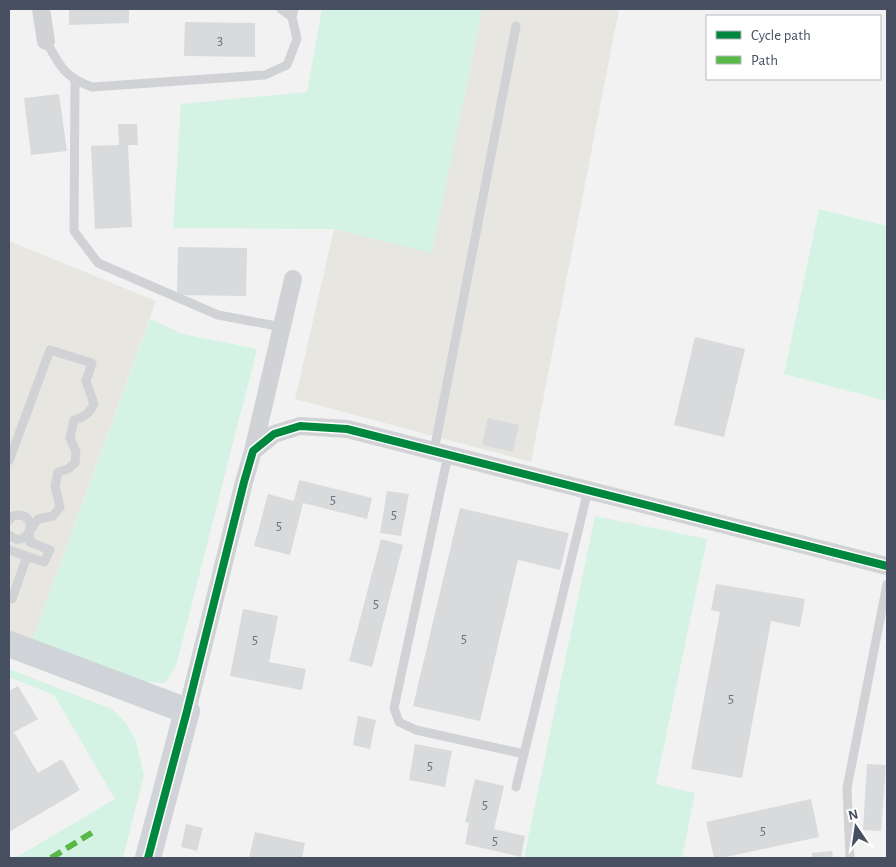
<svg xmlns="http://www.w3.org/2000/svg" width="896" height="867" viewBox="0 0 896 867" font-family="'Alegreya Sans',sans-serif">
<rect width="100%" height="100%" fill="#f2f2f2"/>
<path fill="#e7e6e0" d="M482,9H619L531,462L295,399L334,229L432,252Z
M9,241L156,301L31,644L9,636Z"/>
<path fill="#d4f3e5" d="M322,9H482L432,253L334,229L173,228L181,104L307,92Z
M819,209L887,226V401L784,374Z
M150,319L183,334L257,349L176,666L165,683L139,681L31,644Z
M595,516L707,539L656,784L695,793L682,858H524Z
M9,669L112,709L126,723L135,739L144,776L123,858H15L115,799L54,695L9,677Z"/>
<path fill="#d9dadc" d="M69,9H129V23L69,25Z
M185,22L255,23V57L184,56Z
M59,94L67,151L31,155L24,98Z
M118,124H137L138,145H128L132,227L95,229L91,146L119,145Z
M178,247L247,248L246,296L177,295Z
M695,337L745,349L724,437L674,425Z
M488,418L519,425L513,452L482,445Z
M299,480L372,498L367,519L303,503L290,555L254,546L268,494L294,501Z
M387,491L409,494L401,536L380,533Z
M460,508L569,533L560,570L518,560L480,721L413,706Z
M381,539L403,545L372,667L349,661Z
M716,584L805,599L800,627L771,621L742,778L691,769L720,612L711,610Z
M243,609L278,616L269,662L306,669L302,690L230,676Z
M18,686L38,719L14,732L38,773L62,759L80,790L9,832V691Z
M358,716L376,720L370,749L353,745Z
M415,744L452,751L445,787L409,780Z
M867,764L886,765L881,831L863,830Z
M475,779L504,786L494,829L525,836L521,857L465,844L469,823L465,822Z
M811,799L819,837L721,858H714L706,822Z
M186,824L203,828L197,851L181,847Z
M255,832L305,843L302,858H249Z
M832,851L833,858H812V853Z"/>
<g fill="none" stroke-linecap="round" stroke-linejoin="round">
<path stroke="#d0d2d5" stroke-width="9" d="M281,9L292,17
M46,41C60,66 64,77 92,87L265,75L287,65L297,39L292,17L294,9
M75,81L74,231L98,263L218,315L282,327
M434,451L516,26
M448,455L394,708L399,722L416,730L524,754
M9,461L50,350L92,363L86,381L94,404C89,413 85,417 74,420L70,438L76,452L75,463L68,469L58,472L55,486L60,507L53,516L38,519L29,532L30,542L50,550L44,562L9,550
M9,520C12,516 14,515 19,515C40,516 28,551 9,535
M9,598L12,599L27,556
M516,787L588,490
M850,858L847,788L887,584"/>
<path stroke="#d0d2d5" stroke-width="18" d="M41,9L46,41
M253,451L293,279
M187,711L244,482L253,451L274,434L300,426L347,429L887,566"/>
<path stroke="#d0d3d7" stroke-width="26" d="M9,644L187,711L148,858"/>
<path stroke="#58b947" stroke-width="6" stroke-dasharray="12 6" stroke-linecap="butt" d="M51,858L93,832"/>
<g stroke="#fff" stroke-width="11">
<path id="cycleway" d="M148,858L187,711L244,482L253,451L274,434L300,426L347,429L887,566"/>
</g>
<use href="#cycleway" stroke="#00873e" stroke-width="8"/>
</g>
<g text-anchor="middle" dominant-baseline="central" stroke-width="5" stroke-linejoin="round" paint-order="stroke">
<g font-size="15" fill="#6d7481">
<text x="220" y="40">3</text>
<text x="333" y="499">5</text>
<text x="394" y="514">5</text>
<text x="279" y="525">5</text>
<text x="376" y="603">5</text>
<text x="464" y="638">5</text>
<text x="255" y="639">5</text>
<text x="731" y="698">5</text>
<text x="430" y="765">5</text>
<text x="485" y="804">5</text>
<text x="763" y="830">5</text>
<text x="495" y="840">5</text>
</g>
</g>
<rect width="896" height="867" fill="none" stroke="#475061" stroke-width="20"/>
<rect x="706" y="15" width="175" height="65" fill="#ffffff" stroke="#b5b9c0"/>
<rect x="716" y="31" width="25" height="8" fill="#00873e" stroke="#b5b9c0"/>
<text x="751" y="40" font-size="15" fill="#475061">Cycle path</text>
<rect x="716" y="56" width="25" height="8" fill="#58b947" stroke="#b5b9c0"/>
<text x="751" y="65" font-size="15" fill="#475061">Path</text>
<g transform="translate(856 827) rotate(347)" stroke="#ffffff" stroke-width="4" paint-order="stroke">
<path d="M0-4L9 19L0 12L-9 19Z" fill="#475061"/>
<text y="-8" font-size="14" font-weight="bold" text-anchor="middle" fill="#475061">N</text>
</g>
</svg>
